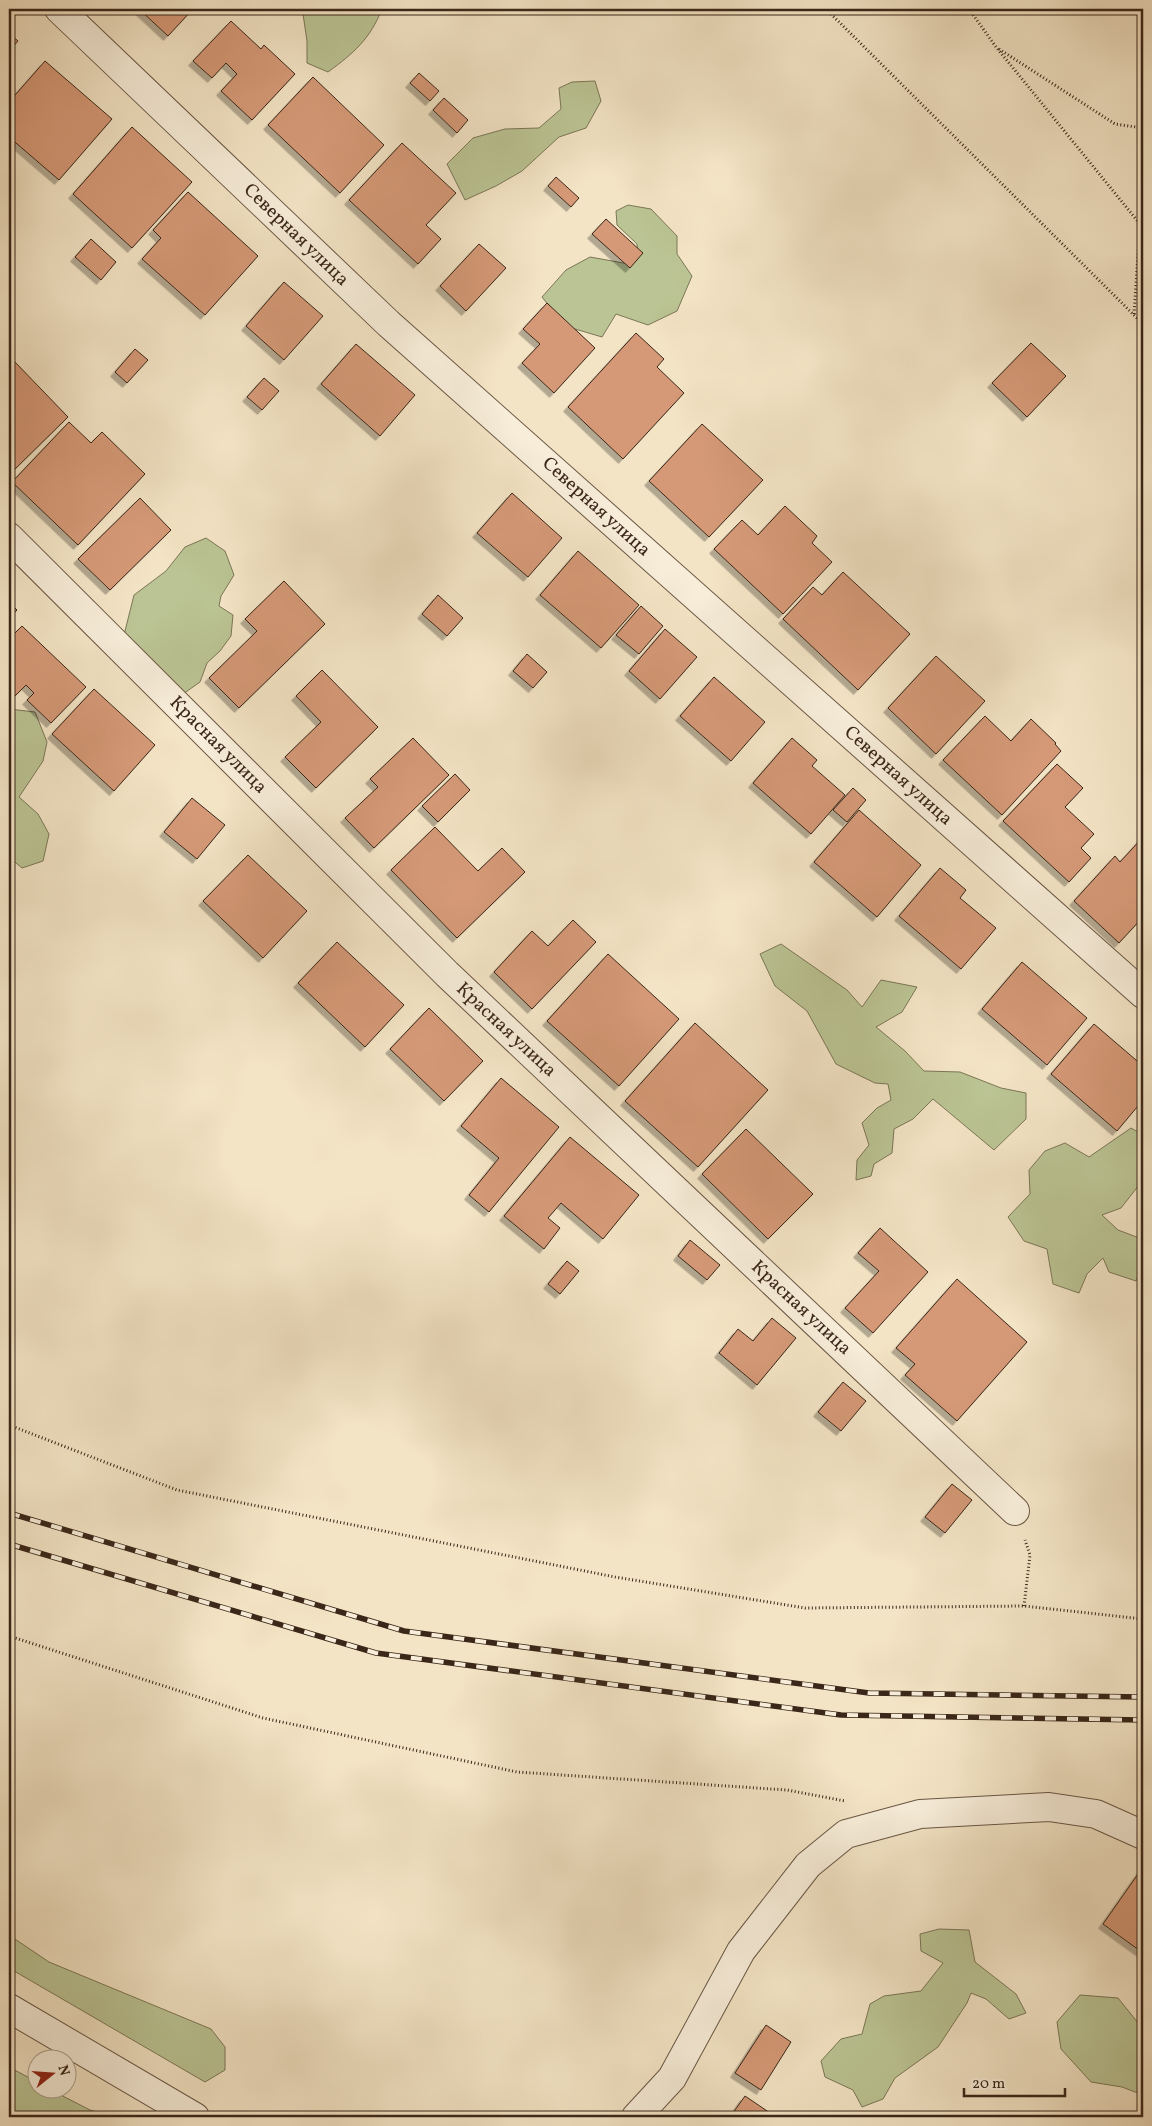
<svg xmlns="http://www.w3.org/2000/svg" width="1152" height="2126" viewBox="0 0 1152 2126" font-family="Vollkorn,serif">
<defs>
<filter id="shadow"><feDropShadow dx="-4.5" dy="4.5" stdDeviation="0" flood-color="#0004"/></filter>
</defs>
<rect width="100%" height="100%" fill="#f3e4c5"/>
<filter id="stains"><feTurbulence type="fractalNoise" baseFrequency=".004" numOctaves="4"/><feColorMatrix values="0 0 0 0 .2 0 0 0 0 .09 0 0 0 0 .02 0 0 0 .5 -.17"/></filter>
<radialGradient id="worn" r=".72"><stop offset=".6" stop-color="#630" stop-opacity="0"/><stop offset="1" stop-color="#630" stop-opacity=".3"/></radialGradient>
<path fill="#bbc494" stroke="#7b7656" d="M291,9H382C370,39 354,53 328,72L307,63V41L303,14Z
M595,81L601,101L586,128L559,137L522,171L496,186L465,200L447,164L473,138L505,129L539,128L561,109L559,88L572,82Z
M628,205L651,209L677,236V254L692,276L677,311L648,325L616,314L602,337L565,326L542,297L566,270L590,257L629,264L638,256L637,244L617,225L616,211Z
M206,538L225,551L234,575L221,596L219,606L233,615L231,636L220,651L207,663L200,682L183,694L124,635L134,595L166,571L185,547Z
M9,709L35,712L47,742L43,761L19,797L38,814L49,834L43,861L22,868L9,857Z
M781,944L847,990L862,1007L881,980L917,987L902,1012L876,1027L905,1051L924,1071L960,1072L1001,1088L1026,1093V1119L994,1150L933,1099L913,1119L894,1129L892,1153L874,1164L871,1176L856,1180L857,1160L869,1145L862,1123L877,1108L891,1100L888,1084L875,1083L836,1064L807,1011L775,986L760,954Z
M1131,1128L1143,1135V1180L1121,1208L1102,1215L1118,1230L1142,1239L1143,1266L1136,1281L1109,1272L1103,1258L1087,1274L1079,1293L1053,1284L1047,1249L1024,1241L1008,1217L1030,1194L1029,1170L1045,1151L1065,1143L1089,1157Z
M939,1929L969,1930L975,1962L1016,1994L1026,2013L1009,2019L986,1999L971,1993L967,2003L938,2047L895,2078L883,2099L862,2107L853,2090L825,2077L821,2061L841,2039L862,2034L870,2004L884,1996L921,1991L943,1963L921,1951L920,1934Z
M9,1935L49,1962L211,2029L225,2047V2070L205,2082L9,1968Z
M1080,1995L1118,1998L1143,2029V2095L1122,2087L1091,2082L1061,2049L1057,2022Z
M9,2067L37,2082L38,2088L49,2089L90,2110L114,2117H9Z"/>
<path fill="#d59977" stroke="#3b2719" filter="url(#shadow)" d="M139,9H193L168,36Z
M231,21L261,49L264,45L295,74L252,120L221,91L237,74L226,63L212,78L193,61Z
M9,33L18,41L9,51Z
M45,61L112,119L59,180L9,137V102Z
M419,73L439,91L430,101L410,83Z
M313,77L384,145L340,193L268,125Z
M444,98L468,120L457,133L433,110Z
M132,127L192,182L132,248L73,194Z
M402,143L456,193L426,225L441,239L418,264L349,200Z
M556,177L579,198L571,207L548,186Z
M188,192L258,256L205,315L142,259L161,238L153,230Z
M606,219L643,253L630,268L592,234Z
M91,239L116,262L101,280L75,257Z
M479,244L506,268L466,311L440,286Z
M284,282L323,316L284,360L246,326Z
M547,303L595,348L554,393L522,363L540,344L523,329Z
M636,333L664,359L657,367L684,393L623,459L568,407Z
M1031,343L1066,376L1027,417L992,383Z
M356,344L415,395L380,436L321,384Z
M135,349L148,360L127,383L115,372Z
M14,361L68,417L12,472L9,469V367Z
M264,378L279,391L262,410L247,397Z
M69,422L91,443L102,432L145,474L78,545L12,482Z
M702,424L763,480L709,537L649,481Z
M512,493L562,538L528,577L477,533Z
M140,498L171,530L110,590L78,559Z
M785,506L817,536L812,543L832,562L783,614L714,549L742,520L758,535Z
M578,551L639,605L601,648L540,595Z
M843,572L910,634L858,690L783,619L813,587L822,595Z
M284,581L325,624L239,708L209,678L257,631L245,619Z
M438,595L463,618L447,636L422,614Z
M9,602L17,610L9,619Z
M641,606L663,626L639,654L616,635Z
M22,626L86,687L51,723L27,700L34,693L26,685L9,702V639Z
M665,629L697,657L660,699L629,671Z
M527,654L547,672L533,688L513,671Z
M936,656L985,701L936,754L888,708Z
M322,670L378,727L316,788L285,757L321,722L296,696Z
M714,677L765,722L731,761L680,716Z
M94,689L155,745L114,791L52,734Z
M985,716L1011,741L1031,719L1056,743L1055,744L1061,751L1002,815L943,760Z
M413,738L449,775L374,848L345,818L378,787L370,779Z
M792,738L817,760L812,766L845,795L811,834L753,783Z
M1057,764L1083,788L1065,807L1094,834L1081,848L1091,858L1069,882L1003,821Z
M455,774L470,790L438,822L422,806Z
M853,788L866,800L847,822L833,810Z
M192,798L225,825L197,859L164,832Z
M859,810L921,865L877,917L814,862Z
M435,827L478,871L502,848L525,872L457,938L391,870Z
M1143,837V917L1119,943L1074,901L1115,856L1120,862Z
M248,855L307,911L263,958L203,901Z
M940,868L966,890L960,898L996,928L961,969L899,916Z
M573,920L596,942L532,1009L494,972L532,931L548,946Z
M337,942L404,1005L365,1047L298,983Z
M608,954L679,1019L619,1086L547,1021Z
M1022,962L1087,1018L1047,1065L982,1009Z
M429,1008L483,1061L444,1101L390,1049Z
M695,1023L768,1090L698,1167L625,1101Z
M1094,1024L1143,1066V1100L1117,1131L1051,1074Z
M501,1078L559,1127L489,1212L469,1195L499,1158L461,1126Z
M746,1129L813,1194L768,1239L702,1174Z
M570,1137L639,1195L603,1239L561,1203L548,1218L560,1228L544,1249L504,1216Z
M880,1228L928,1272L873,1333L845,1308L879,1271L858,1253Z
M690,1240L720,1265L707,1280L678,1256Z
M567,1261L579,1271L560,1294L548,1284Z
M957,1279L1027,1342L957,1421L905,1375L915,1364L896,1348Z
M772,1318L796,1338L757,1385L719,1353L738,1329L753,1341Z
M843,1382L866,1401L841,1431L818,1412Z
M952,1484L972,1500L945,1533L925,1517Z
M1143,1867V1953L1103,1924Z
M766,2025L791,2042L761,2090L735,2073Z
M745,2096L776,2117H730Z"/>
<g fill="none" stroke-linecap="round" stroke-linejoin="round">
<g stroke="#695644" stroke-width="30">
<path id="street" d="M59,9L389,324L1143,994
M9,537L447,974L1015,1511
M9,2008L195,2117
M636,2117L672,2078L741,1951L808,1865L846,1834L920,1814L1049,1807L1096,1814L1143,1835"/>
</g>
<path stroke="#3b2719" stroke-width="3" stroke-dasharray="1 2.5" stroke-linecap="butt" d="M826,9L1143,324
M969,9L996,47L1140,224L1134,315
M999,49L1115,124L1143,128
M9,1425L177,1490L615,1577L805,1608L1024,1606L1143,1619
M1024,1606L1030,1555L1025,1540
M9,1636L263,1718L517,1772L787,1790L845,1801"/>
<use href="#street" stroke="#f7edd9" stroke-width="28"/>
<g stroke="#3b2719" stroke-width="5.5">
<path id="rail" d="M9,1513L404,1631L869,1693L1143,1697
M9,1544L376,1653L841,1715L1143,1720"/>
</g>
<use href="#rail" stroke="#f7edd9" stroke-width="4" stroke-dasharray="11" stroke-linecap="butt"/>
</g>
<g text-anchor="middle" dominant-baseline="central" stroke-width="4.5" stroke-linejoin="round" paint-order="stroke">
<g font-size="19" fill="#3b2719" stroke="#f7edd9">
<text transform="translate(296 235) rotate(44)">Северная улица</text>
<text transform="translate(596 507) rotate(42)">Северная улица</text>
<text transform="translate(218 745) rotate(45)">Красная улица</text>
<text transform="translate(898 776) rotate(42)">Северная улица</text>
<text transform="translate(506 1030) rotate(43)">Красная улица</text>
<text transform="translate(801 1308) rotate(43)">Красная улица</text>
</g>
</g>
<rect width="1152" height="2126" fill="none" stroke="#f3e4c5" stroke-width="30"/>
<rect x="10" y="10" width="1132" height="2106" fill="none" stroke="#3b2719" stroke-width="2.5"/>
<rect x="15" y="15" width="1122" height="2096" fill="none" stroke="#3b2719"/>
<g transform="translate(52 2074) rotate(73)"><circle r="24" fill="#f7edd9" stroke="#ac9e8c"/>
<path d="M0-4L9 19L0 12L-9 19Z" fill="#8f2418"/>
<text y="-8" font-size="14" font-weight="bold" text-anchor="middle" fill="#3b2719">N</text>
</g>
<path d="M964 2088v8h101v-8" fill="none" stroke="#3b2719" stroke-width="2.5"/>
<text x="972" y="2088" font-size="15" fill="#3b2719" stroke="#f7edd9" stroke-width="4" paint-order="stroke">20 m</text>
<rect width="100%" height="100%" filter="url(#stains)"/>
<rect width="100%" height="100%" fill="url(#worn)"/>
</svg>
